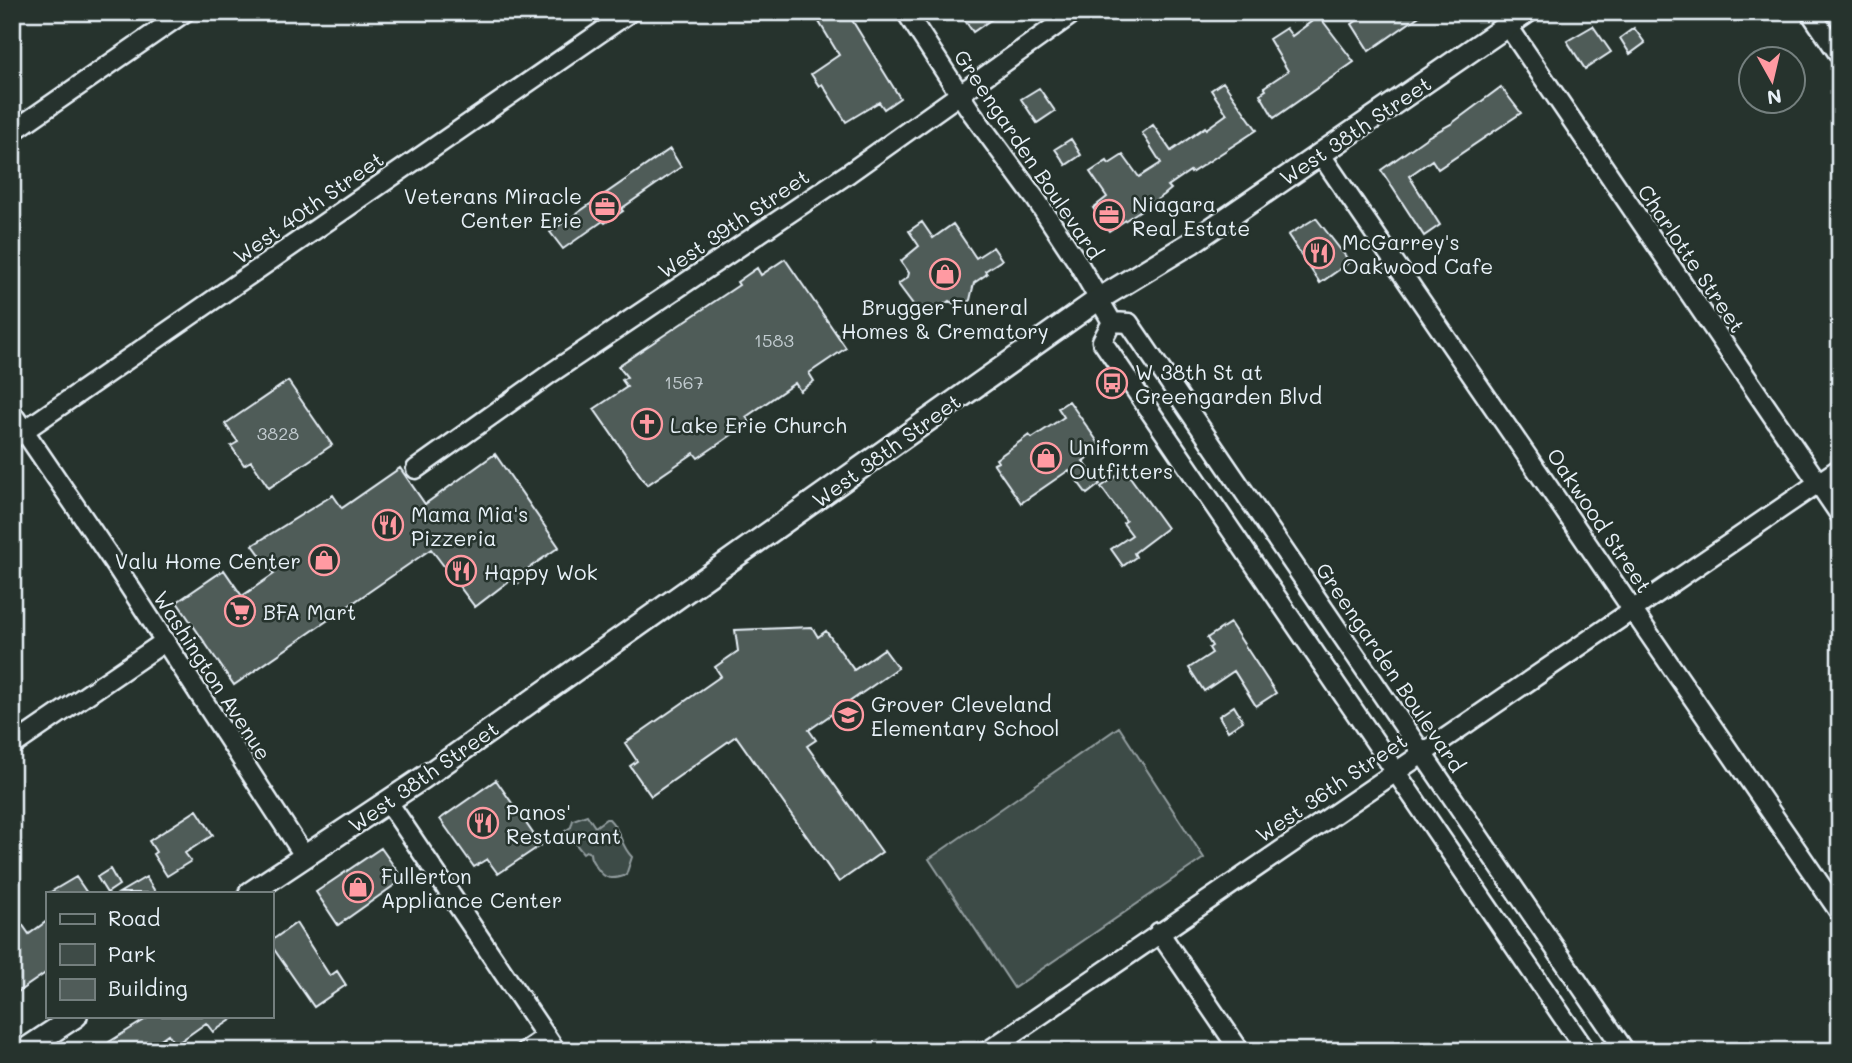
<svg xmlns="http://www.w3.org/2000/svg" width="1852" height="1063" viewBox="0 0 1852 1063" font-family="Mali,sans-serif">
<rect width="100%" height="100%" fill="#26332d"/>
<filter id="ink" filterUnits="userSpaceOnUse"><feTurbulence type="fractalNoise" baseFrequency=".0143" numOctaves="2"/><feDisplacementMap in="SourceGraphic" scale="14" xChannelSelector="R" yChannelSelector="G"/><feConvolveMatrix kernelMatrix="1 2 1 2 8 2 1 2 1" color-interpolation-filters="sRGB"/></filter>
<g filter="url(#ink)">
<path fill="#3e4b47" stroke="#939ea0" stroke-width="2" d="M1119,727L1204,858L1014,988L929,859Z
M587,815L595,827L606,819H609C623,833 619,844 632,857L626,875C613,880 605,880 597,868C593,861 590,861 590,853L586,851L583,853L565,831L571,827L573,820Z"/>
<path fill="#505c59" stroke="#e8f1f8" stroke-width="2" d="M813,12H847L900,98L884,109L879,102L846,122L822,84L819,86L811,74L839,55Z
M959,12H1002L973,32Z
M1370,12H1425L1369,51L1352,24Z
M1319,16L1354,62L1274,118L1260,94L1266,90L1264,87L1288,71L1269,39L1286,28L1292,36Z
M1593,26L1611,52L1585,69L1567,41Z
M1634,28L1645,43L1630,54L1620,38Z
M1223,82L1257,130L1191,173L1190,171L1168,186L1171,189L1164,195L1109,231L1093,208L1107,197L1090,172L1107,161L1109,164L1123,155L1139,177L1161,163L1142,133L1153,125L1171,151L1205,127L1206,129L1227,114L1211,90Z
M1501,87L1521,113L1438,169L1432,160L1409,176L1440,225L1424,236L1381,170L1429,136L1451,124Z
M1039,88L1055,111L1037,123L1021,99Z
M1071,139L1081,155L1066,165L1055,149Z
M670,149L681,167L621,209L623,211L605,223L603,221L563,249L550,232Z
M1316,218L1350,262L1320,283L1288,235Z
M922,222L933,238L953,224L976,258L993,247L1002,260L985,271L987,274L974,283L970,300L965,304L956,305L949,301L934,311L932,308L921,315L898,284L908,277L909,273L901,261L919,246L909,231Z
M785,259L846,348L809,373L814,381L800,391L795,383L746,417L750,422L723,441L698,458L694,453L647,485L594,409L627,387L622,380L627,377L618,366L739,285L737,282L757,268L761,275Z
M288,381L332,445L269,488L251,461L244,465L231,446L238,442L225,424Z
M1069,401L1102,448L1083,461L1100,484L1087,494L1069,470L1021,503L994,464L998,462L996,459L1029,435L1032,438L1064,417L1058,408Z
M495,454L559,547L526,570L530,576L517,584L513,578L475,607L431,549L234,685L177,602L224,570L242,596L274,574L253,545L333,495L342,508L400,468L425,504Z
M1125,470L1167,528L1134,553L1136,557L1123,566L1111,549L1132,535L1123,523L1126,521L1101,487Z
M1230,623L1276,693L1256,706L1234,671L1204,691L1189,668L1212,653L1209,648L1212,646L1207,638Z
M812,627L818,637L826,631L854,670L884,649L898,668L809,730L816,740L807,746L882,852L839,882L736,736L651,796L630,766L637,761L625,743L721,676L715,667L738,651L735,630Z
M1234,706L1243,721L1228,731L1219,716Z
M496,780L541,845L498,874L487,859L474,867L440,819Z
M197,810L213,835L185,853L191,861L167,876L153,854L156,852L149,841Z
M381,848L403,879L338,925L316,892Z
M110,869L119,885L107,893L97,877Z
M76,877L87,893H49Z
M146,877L156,893H119Z
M47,921V972L12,996V955L19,951L12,940V930L22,924L29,934Z
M296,923L330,976L337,971L346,985L314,1007L271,945V941Z
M151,1016H237L213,1032L206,1023L175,1045L168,1034L144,1051H114L109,1042Z"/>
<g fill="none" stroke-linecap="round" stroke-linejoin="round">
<g stroke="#e8f1f8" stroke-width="23">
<path id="minor" d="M906,12L972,113L1037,201L1078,263L1112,322
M1810,12L1840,56
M1508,26L1840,515
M12,132L185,12
M1321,155L1840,913
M1112,322L1129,323L1625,1051
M1112,322L1102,341L1586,1051
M12,413L116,566L305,857
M12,439L630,12
M416,469L551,373L849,173L1075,12
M12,746L164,642
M388,802L556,1051
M1159,932L1240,1051
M525,1051L546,1037
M988,1051L1840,468"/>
</g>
<g stroke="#e8f1f8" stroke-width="26">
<path id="major" d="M250,893L423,778L1099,299L1191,243L1527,12
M23,1051L76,1016"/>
</g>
<use href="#minor" stroke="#26332d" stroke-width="18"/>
<use href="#major" stroke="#26332d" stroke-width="21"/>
</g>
</g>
<defs>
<g id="office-ring" transform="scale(1.575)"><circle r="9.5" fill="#26332d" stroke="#ff9aa2" stroke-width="1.5"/><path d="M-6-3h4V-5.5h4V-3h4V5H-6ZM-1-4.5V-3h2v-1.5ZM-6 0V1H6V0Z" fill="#ff9aa2"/></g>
<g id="restaurant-ring" transform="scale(1.575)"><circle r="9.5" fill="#26332d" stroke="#ff9aa2" stroke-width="1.5"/><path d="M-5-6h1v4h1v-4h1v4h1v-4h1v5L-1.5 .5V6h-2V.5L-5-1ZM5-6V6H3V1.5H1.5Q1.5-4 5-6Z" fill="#ff9aa2"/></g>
<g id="shop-ring" transform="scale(1.575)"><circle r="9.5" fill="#26332d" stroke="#ff9aa2" stroke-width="1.5"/><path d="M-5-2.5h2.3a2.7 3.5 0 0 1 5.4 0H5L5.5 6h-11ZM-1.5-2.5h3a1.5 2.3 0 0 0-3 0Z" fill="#ff9aa2"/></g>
<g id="bus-ring" transform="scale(1.575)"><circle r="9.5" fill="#26332d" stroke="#ff9aa2" stroke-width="1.5"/><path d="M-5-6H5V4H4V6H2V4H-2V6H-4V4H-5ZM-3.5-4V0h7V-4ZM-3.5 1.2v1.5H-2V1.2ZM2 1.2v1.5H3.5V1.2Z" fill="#ff9aa2"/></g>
<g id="church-ring" transform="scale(1.575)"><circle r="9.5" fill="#26332d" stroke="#ff9aa2" stroke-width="1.5"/><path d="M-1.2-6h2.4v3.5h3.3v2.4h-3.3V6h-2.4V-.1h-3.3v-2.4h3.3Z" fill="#ff9aa2"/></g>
<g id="supermarket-ring" transform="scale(1.575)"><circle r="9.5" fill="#26332d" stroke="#ff9aa2" stroke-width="1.5"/><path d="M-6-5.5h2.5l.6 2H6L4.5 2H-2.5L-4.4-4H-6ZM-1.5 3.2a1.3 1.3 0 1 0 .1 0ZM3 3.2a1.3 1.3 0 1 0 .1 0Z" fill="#ff9aa2"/></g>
<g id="school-ring" transform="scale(1.575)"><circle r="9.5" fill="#26332d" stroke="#ff9aa2" stroke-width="1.5"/><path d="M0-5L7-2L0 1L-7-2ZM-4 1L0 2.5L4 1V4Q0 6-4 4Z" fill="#ff9aa2"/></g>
</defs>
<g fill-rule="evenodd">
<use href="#office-ring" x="605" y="207"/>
<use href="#office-ring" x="1109" y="215"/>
<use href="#restaurant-ring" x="1319" y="253"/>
<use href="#shop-ring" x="945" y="274"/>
<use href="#bus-ring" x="1112" y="383"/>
<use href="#church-ring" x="647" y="424"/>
<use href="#shop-ring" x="1046" y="458"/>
<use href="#restaurant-ring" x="388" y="525"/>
<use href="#shop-ring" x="324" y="560"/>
<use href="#restaurant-ring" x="461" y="571"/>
<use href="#supermarket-ring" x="240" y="611"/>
<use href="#school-ring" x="848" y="715"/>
<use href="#restaurant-ring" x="483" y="823"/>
<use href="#shop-ring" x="358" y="887"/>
</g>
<g text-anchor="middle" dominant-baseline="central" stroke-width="5" stroke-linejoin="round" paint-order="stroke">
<g font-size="18" fill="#c2ccd0">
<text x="774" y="340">1583</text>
<text x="684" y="382">1567</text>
<text x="278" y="433">3828</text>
</g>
<g font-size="21" fill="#e8f1f8" stroke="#26332d">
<text transform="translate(1355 130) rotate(-34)">West 38th Street</text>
<text transform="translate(1029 154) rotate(56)">Greengarden Boulevard</text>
<text transform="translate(308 207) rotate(-35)">West 40th Street</text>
<text transform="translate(733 223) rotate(-34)">West 39th Street</text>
<text transform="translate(1692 258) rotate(56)">Charlotte Street</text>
<text transform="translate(886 450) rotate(-36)">West 38th Street</text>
<text transform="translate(1600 520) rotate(56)">Oakwood Street</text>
<text transform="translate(1391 667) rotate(56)">Greengarden Boulevard</text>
<text transform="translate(213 675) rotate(57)">Washington Avenue</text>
<text transform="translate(423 776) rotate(-35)">West 38th Street</text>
<text transform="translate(1331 787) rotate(-34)">West 36th Street</text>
</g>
<g font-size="21" fill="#e8f1f8" stroke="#26332d" text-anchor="start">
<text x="582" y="195" text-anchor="end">Veterans Miracle<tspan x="582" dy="24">Center Erie</tspan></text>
<text x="1132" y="203">Niagara<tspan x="1132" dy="24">Real Estate</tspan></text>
<text x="1342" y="241">McGarrey's<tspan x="1342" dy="24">Oakwood Cafe</tspan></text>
<text x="945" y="306" text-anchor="middle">Brugger Funeral<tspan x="945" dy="24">Homes &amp; Crematory</tspan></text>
<text x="1135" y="371">W 38th St at<tspan x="1135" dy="24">Greengarden Blvd</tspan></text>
<text x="670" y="424">Lake Erie Church</text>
<text x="1069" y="446">Uniform<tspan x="1069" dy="24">Outfitters</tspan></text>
<text x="411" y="513">Mama Mia's<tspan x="411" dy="24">Pizzeria</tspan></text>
<text x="301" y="560" text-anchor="end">Valu Home Center</text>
<text x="484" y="571">Happy Wok</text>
<text x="263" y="611">BFA Mart</text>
<text x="871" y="703">Grover Cleveland<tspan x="871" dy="24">Elementary School</tspan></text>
<text x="506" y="811">Panos'<tspan x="506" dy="24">Restaurant</tspan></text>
<text x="381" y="875">Fullerton<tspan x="381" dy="24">Appliance Center</tspan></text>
</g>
</g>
<rect width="1852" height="1063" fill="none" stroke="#26332d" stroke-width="42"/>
<rect x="21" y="21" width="1810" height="1021" fill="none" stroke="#e8f1f8" stroke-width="2.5" filter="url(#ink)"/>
<rect x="46" y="892" width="228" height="126" fill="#26332d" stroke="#747f7e" stroke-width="2"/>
<rect x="60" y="914" width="35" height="10" fill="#26332d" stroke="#747f7e" stroke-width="2"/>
<text x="108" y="926" font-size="21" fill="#e8f1f8">Road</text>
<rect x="60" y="944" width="35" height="21" fill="#3e4b47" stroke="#747f7e" stroke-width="2"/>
<text x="108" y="962" font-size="21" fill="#e8f1f8">Park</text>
<rect x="60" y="979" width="35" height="21" fill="#505c59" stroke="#747f7e" stroke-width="2"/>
<text x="108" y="996" font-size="21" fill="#e8f1f8">Building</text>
<g transform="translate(1772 80) rotate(172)"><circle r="33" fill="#26332d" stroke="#747f7e" stroke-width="2"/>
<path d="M0-5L12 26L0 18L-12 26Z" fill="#ff9aa2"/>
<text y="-10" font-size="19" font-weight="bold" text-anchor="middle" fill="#e8f1f8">N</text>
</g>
</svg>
